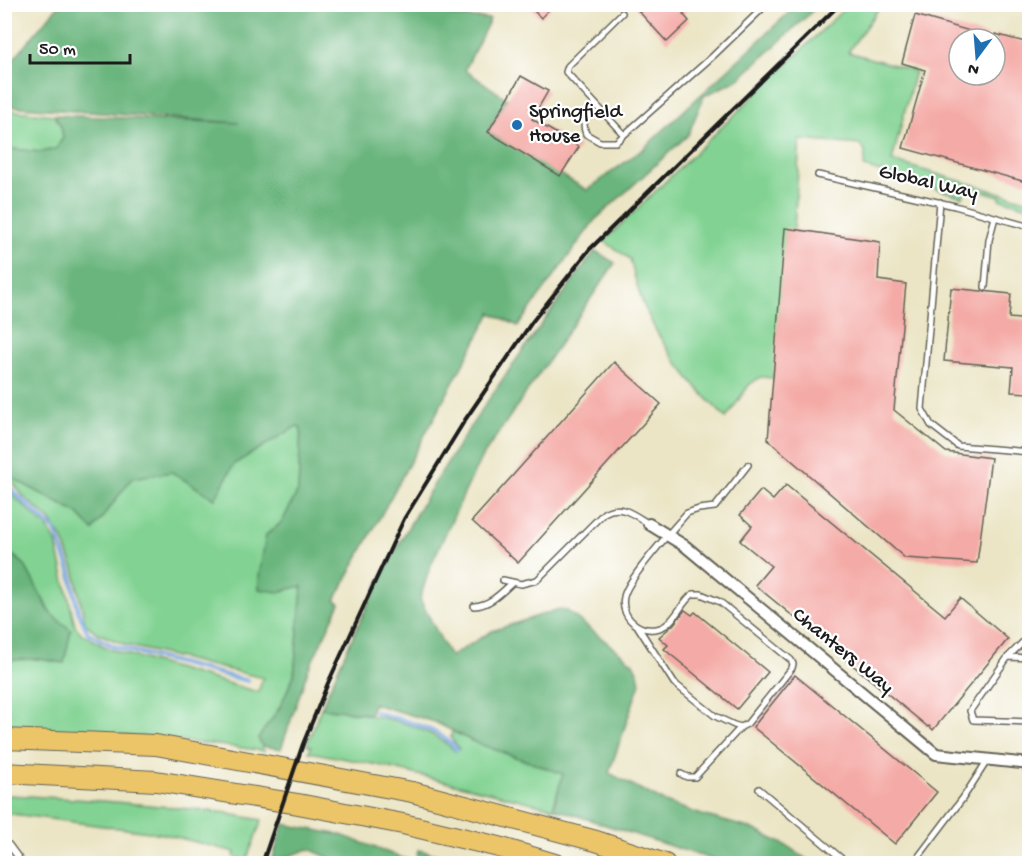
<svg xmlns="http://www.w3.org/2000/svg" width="1034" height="868" viewBox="0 0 1034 868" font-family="'Gochi Hand',sans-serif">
<rect width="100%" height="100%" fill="#fff"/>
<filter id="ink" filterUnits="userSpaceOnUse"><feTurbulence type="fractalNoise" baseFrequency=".0167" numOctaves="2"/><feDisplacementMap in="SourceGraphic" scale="12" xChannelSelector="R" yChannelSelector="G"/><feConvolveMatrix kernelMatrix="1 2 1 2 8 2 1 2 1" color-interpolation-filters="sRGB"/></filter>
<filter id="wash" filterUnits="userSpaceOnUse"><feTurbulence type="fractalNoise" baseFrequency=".008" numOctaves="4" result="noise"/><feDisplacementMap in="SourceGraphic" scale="24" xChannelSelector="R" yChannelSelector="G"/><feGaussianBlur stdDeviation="1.35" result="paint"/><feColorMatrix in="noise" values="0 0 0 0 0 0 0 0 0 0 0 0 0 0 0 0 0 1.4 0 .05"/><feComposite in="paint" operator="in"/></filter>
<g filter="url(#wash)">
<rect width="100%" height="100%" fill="#ebe5c5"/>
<path fill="#82d393" stroke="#4f7858" stroke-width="1.5" d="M848,5H881L848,52L915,71L892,161L1029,201V207L1000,199V196L967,187L963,197L864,167L865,152L861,145L800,140L794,229L773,378L760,377L749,385L726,418C692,385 655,340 640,295C636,283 633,271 630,259L604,241Z
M4,110L54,115L61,126L63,138L56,149L40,152L5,148Z
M298,425L301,428L298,491L282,522L266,535L278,592L303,585L294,675L279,709L259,738L264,751C178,739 92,732 5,728V660L39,659L64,663L51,614L24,564L5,549V488L48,528L56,542L75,626L82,634L109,649L258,692L263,678L126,645L97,633L85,623L74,569L62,538L50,520L23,496L5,472L18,481L77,513L93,530L131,478L172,472L215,499L234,464Z
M321,708C363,713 424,720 455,751L459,749L451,738L452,731L474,742L563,774L553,808L378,765L309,752L311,746L307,745Z
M5,795C79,798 154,805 229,813V814L262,820L246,861L234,857L235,852L164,834L5,813Z"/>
<path fill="#69b57d" stroke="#42684c" stroke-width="1.5" d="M435,4L452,16L490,19L465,70L507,99L488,132L587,190L643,149L797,5H819L739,79L704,96L688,135L594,221L518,326L491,313L335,600L340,603L308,670L281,749L262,746L258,738L279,709L294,675L302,586L278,592L259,589V576L266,535L282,522L298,491L301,428L297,426L234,464L215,499L172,472L132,478L93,530L77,513L18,481L5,472V148L40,152L56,149L63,138L61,126L54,115L239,123L5,106V69L59,5Z
M595,251L615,263L480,460L430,567L420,599L450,657L492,631L559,609L566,610L633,663L638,673L640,683L609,773L665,802L702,815L753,829L787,846L812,863H723L553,808L563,774L474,742L435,722L373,704L370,714L321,708C350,640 382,571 420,507C473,418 533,335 595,251Z
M5,549L24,564L51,614L71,630L64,663L39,659L5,660Z
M283,824L341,835L416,863L418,850L470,863H341L309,849L272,862Z"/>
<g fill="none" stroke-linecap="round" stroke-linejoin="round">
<path stroke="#7baae5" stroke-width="4" d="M4,483L55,530L70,570L78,611L88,633L113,646L248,681
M375,712C403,721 437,726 456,749"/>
</g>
<g id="blocks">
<path fill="#f4aaa6" d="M527,4H554L541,18Z
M632,4H693L683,14L689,21L667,42Z
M915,15L987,36V39H959V75H995V34L1029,43V172L1026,182L903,148L925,70L902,63Z
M521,76L548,91L532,119L579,147L560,176L488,132Z
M785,228L880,242L878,280L906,284L894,410L946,452L991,458L977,563L905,558L768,440Z
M951,288L1011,294L1009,318L1029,320V393L1011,392L1013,367L944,361Z
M614,362L661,404L518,563L472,521Z
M786,485L945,616L960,598L1008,639L933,730L929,726L928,727L755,585L771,566L740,541L752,526L740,515L761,490L773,500Z
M685,610L692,615L695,612L768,672L737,709L664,649L668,645L659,637L673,625Z
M795,675L937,792L895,844L753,727Z"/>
</g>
</g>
<g filter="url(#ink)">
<use href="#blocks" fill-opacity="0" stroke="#646257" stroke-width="1.5"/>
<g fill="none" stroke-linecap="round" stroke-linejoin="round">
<g stroke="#646257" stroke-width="8">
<path id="lane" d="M622,13L568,66L566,72L624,135
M596,106C586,115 581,121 586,134L600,142H616L713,56L767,4
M818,175L955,206L1030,227
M940,202L922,409L931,425L958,446L1030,452
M985,287L989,240L995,217
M503,580L521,584L537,580L604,513C621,503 634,515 649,524
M474,606C490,605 500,594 512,583
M638,627L674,683L715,716L734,725L741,727L747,724L792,668L793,664L791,660L720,602L701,594H693C682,602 677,617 666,625C646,638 619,620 624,597C627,579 673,529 687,513L699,509L715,507L748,465
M1030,635L1008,657L970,711L973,720L1030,722
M1008,657L1030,658
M681,774L687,777H695L741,727
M759,789L848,864
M4,844L9,845L23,864
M913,864L963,798L987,761"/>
</g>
<g stroke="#646257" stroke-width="14">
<path id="street" d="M649,524L685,546L936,754L1030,764"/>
</g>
<g stroke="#646257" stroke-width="22">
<path id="highway" d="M4,739L156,745L412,792L596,841L665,864
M4,773L156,781L298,804L403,824L499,847L555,864"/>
</g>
<use href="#lane" stroke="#fff" stroke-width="5"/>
<use href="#street" stroke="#fff" stroke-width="10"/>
<use href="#highway" stroke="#ecc569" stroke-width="20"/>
<path stroke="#1c1c1c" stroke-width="4" d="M262,864L303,744L328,683L404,519L465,420L532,322L589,250L840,4"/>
</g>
</g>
<circle fill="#1f6fb2" stroke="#fff" stroke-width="2" cx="517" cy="125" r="6"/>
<g text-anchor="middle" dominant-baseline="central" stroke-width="4.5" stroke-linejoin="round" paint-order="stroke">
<g font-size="21" fill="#1c1c1c" stroke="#fff" text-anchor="start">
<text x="529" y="113">Springfield<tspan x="529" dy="24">House</tspan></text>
</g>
<g font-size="21" fill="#1c1c1c" stroke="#fff">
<text transform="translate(928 184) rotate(13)">Global Way</text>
<text transform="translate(842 652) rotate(39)">Chanters Way</text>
</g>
</g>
<rect width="1034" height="868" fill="none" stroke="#fff" stroke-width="24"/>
<g transform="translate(977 57) rotate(196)"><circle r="28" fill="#ffffff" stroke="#a4a4a4" stroke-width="1.5"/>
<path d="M0-4.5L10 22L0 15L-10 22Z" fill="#1f6fb2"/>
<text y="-9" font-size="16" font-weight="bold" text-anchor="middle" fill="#1c1c1c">N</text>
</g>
<path d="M30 54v9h100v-9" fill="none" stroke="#1c1c1c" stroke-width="3"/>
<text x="39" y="54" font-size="18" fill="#1c1c1c" stroke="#ffffff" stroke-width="4.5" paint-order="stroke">50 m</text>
</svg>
